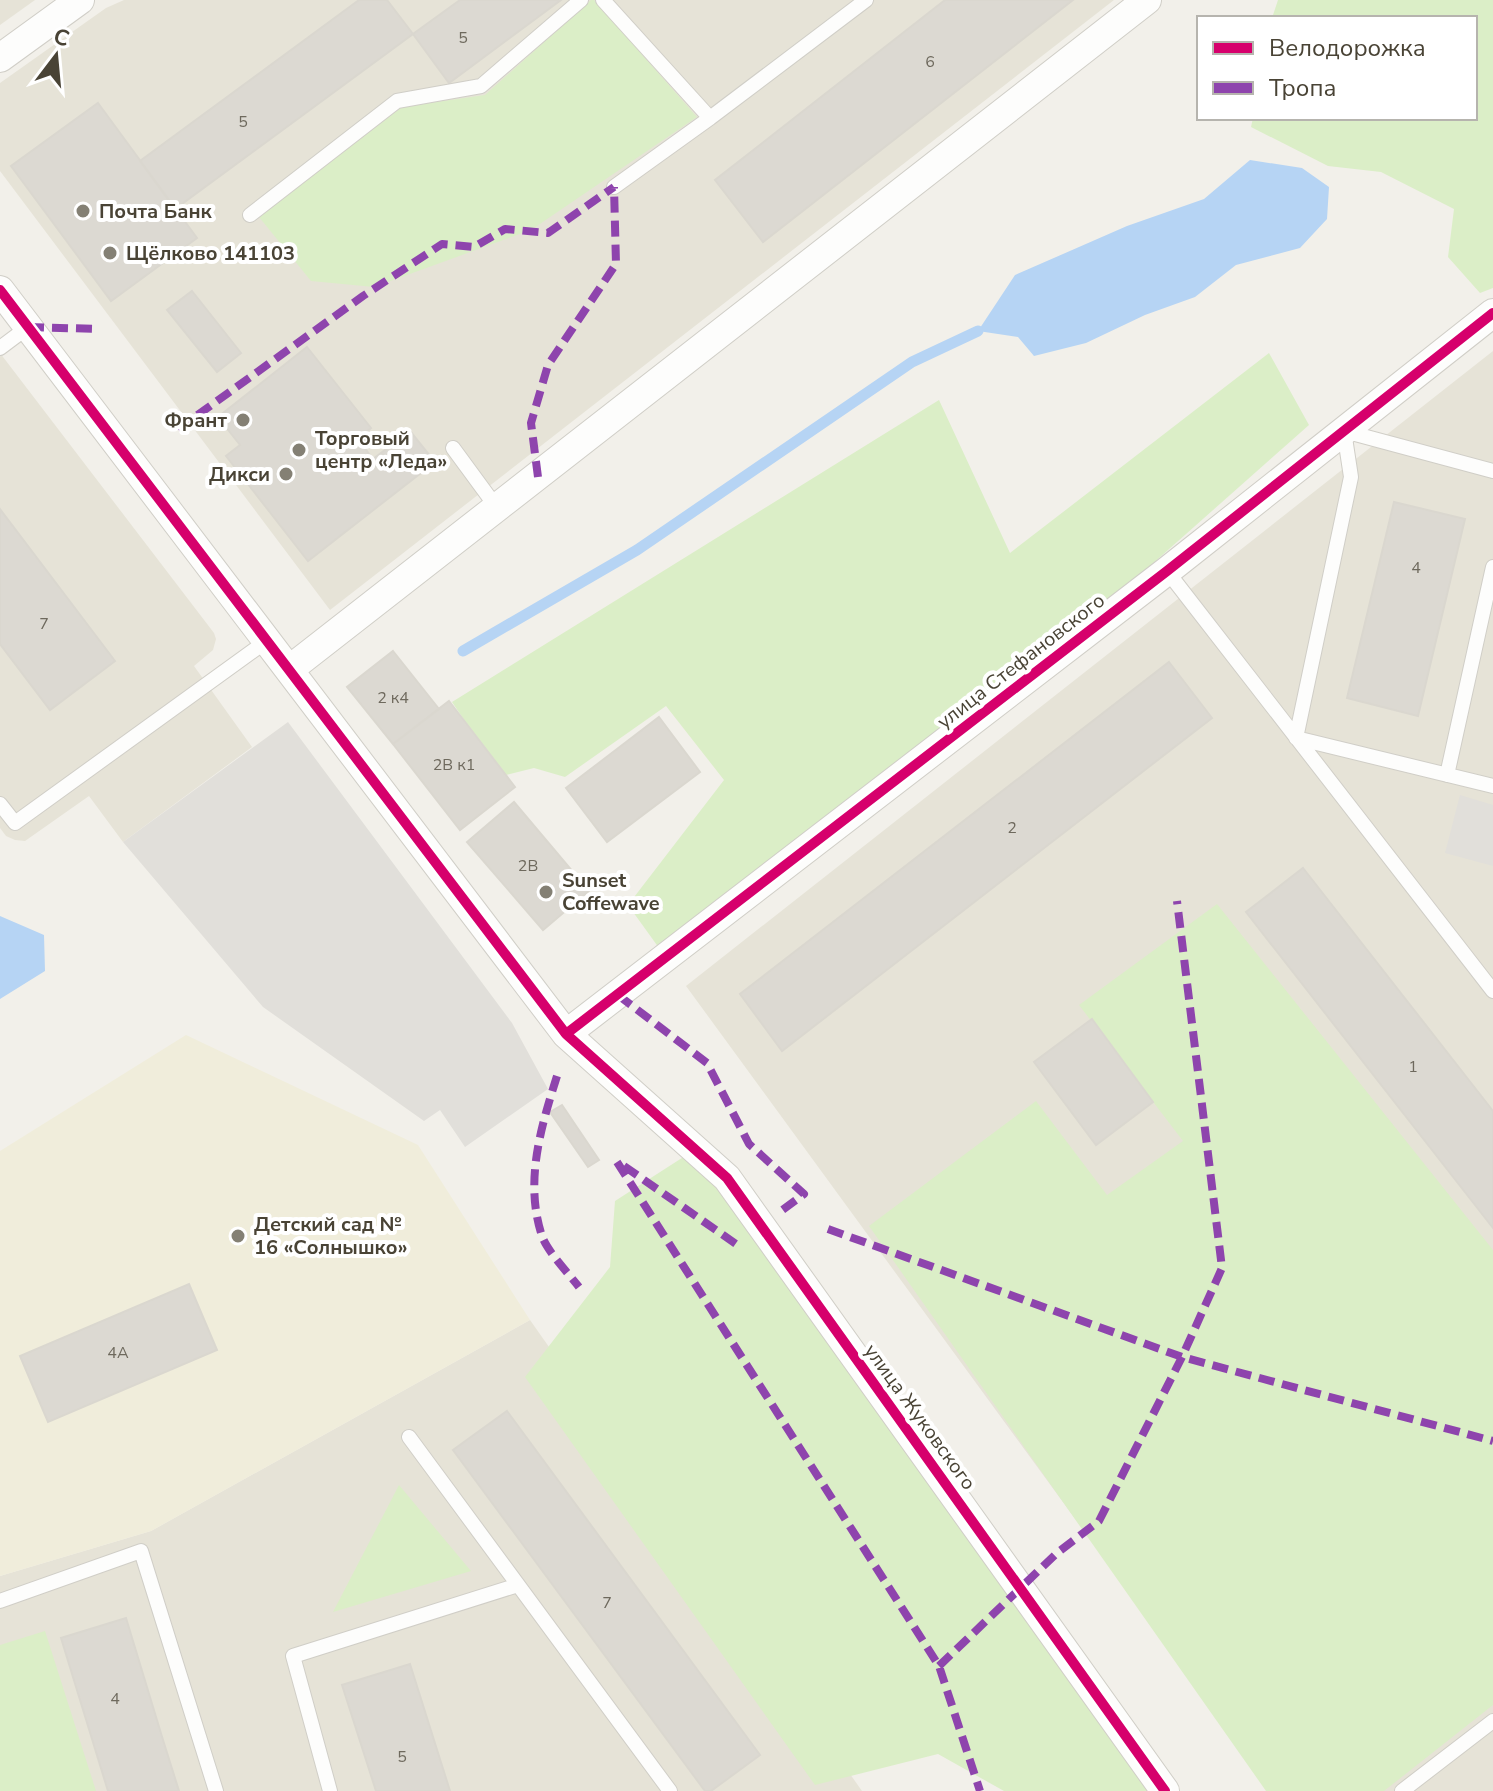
<svg xmlns="http://www.w3.org/2000/svg" width="1493" height="1791" viewBox="0 0 1493 1791" font-family="'Nunito Sans',sans-serif">
<rect width="100%" height="100%" fill="#f2f0ea"/>
<path fill="#e6e3d7" d="M0,0H35L0,25Z
M124,0H1114L330,610L0,171V83L106,8Z
M1493,351V1791H1274L686,986Z
M0,353L214,633L216,639L213,650L194,666L252,747L123,842L89,796L25,841L15,840L6,836L0,828Z
M530,1320L862,1791H0V1576L151,1531Z"/>
<path fill="#f0eddb" d="M186,1035L418,1145L530,1320L151,1531L0,1576V1151Z"/>
<path fill="#dbeec7" d="M591,0H594L697,117L531,230L374,287L311,281L259,217L402,107L485,95Z
M1278,0H1493V288L1480,293L1448,257L1454,209L1381,172L1328,166L1251,127L1253,118H1475V18H1272Z
M1269,353L1309,425L1133,581L659,948L628,905L724,780L666,706L565,777L534,768L502,776L452,702L939,400L1010,553Z
M1217,904L1493,1250V1705L1384,1791H1266L869,1226L1036,1101L1107,1195L1183,1141L1079,1005Z
M685,1156L719,1183L1152,1791H1004L938,1754L815,1785L525,1377L610,1267L615,1201Z
M399,1485L471,1571L333,1612Z
M45,1631L96,1791H0V1645Z"/>
<path fill="#e1dfda" d="M288,722L512,1023L548,1089L465,1147L440,1110L424,1121L263,1007L123,842Z
M1460,795L1493,805V866L1445,853Z"/>
<path fill="#b6d4f4" d="M1250,160L1302,168L1329,187L1327,219L1300,248L1236,265L1195,297L1145,315L1086,343L1034,356L1018,337L978,331L1015,275L1127,226L1204,199Z
M0,916L44,935L45,971L0,999Z"/>
<g fill="none" stroke-linecap="round" stroke-linejoin="round">
<path stroke="#b6d4f4" stroke-width="11" d="M463,651L637,550L912,362L978,331"/>
</g>
<path fill="#dcd9d2" stroke="#dad7cf" stroke-width="2" d="M359,0H387L413,34L175,209L140,161Z
M460,0H561L449,83L413,34Z
M945,0H1073L763,242L715,180Z
M98,103L197,238L111,301L11,166Z
M192,291L241,353L217,372L167,310Z
M307,347L371,428L358,439L373,459L410,431L435,462L308,561L226,456L240,445L218,417Z
M1394,502L1465,519L1418,716L1347,698Z
M0,509L115,661L50,710L0,644Z
M393,651L439,709L393,744L347,687Z
M1169,662L1212,718L782,1051L740,994Z
M449,701L515,787L460,830L393,744Z
M659,717L700,772L607,842L566,788Z
M514,802L589,891L543,930L467,842Z
M1303,868L1493,1111V1228L1246,912Z
M1092,1019L1153,1102L1096,1145L1034,1062Z
M562,1105L599,1160L588,1167L550,1112Z
M189,1284L217,1350L48,1422L20,1356Z
M507,1411L760,1755L711,1791H705L453,1450Z
M126,1618L163,1740L179,1791H108L61,1638Z
M410,1664L450,1791H376L342,1685Z"/>
<g fill="none" stroke-linecap="round" stroke-linejoin="round">
<g stroke="#d0cec7" stroke-width="16">
<path id="service" d="M603,0L710,118L866,0
M614,187L710,118
M250,215L397,101L481,86L581,0
M0,348L28,327
M453,448L497,508
M1493,471L1344,431L1351,477L1296,738L1493,786
M1167,571L1493,991
M1447,775L1493,567
M0,804L15,823L268,640
M409,1437L670,1791
M0,1601L141,1551L216,1791
M330,1791L293,1656L518,1585
M1402,1791L1493,1721"/>
</g>
<g stroke="#d0cec7" stroke-width="30">
<path id="minor" d="M0,58L80,0
M0,290L566,1034L727,1178L1165,1791
M290,669L1147,0
M566,1034L1167,571L1493,313"/>
</g>
<use href="#service" stroke="#fdfdfc" stroke-width="14"/>
<use href="#minor" stroke="#fdfdfc" stroke-width="28"/>
<path stroke="#8e44ad" stroke-width="8" stroke-dasharray="16 8" stroke-linecap="butt" d="M28,327L98,329
M178,429L363,296L442,244L474,247L505,229L548,233L614,187
M538,477L531,423L548,365L616,264L614,187
M618,995L707,1063L749,1144L804,1194L781,1211
M557,1076C541,1127 524,1182 542,1236C547,1251 569,1274 579,1287
M617,1162L939,1666L980,1791
M624,1166L736,1244
M828,1229L1182,1357L1493,1441
M939,1666L1057,1553L1099,1521L1182,1357L1222,1268L1177,901"/>
<g stroke="#fff" stroke-width="15">
<path id="cycleway" d="M0,290L566,1034L727,1178L1165,1791
M566,1034L1167,571L1493,313"/>
</g>
<use href="#cycleway" stroke="#d6006c" stroke-width="10"/>
</g>
<g fill="#848074" stroke="#fff" stroke-width="3">
<circle cx="83" cy="211" r="8"/>
<circle cx="110" cy="253" r="8"/>
<circle cx="243" cy="420" r="8"/>
<circle cx="299" cy="450" r="8"/>
<circle cx="286" cy="474" r="8"/>
<circle cx="546" cy="892" r="8"/>
<circle cx="238" cy="1236" r="8"/>
</g>
<g text-anchor="middle" dominant-baseline="central" stroke-width="8" stroke-linejoin="round" paint-order="stroke">
<g font-size="16" fill="#6e695d">
<text x="463" y="38">5</text>
<text x="930" y="62">6</text>
<text x="243" y="122">5</text>
<text x="1416" y="568">4</text>
<text x="44" y="624">7</text>
<text x="393" y="698">2 к4</text>
<text x="454" y="765">2В к1</text>
<text x="1012" y="828">2</text>
<text x="528" y="866">2В</text>
<text x="1413" y="1067">1</text>
<text x="118" y="1353">4А</text>
<text x="607" y="1603">7</text>
<text x="115" y="1699">4</text>
<text x="402" y="1757">5</text>
</g>
<g font-size="20" font-weight="bold" fill="#494335" stroke="#fff" text-anchor="start">
<text x="99" y="211">Почта Банк</text>
<text x="126" y="253">Щёлково 141103</text>
<text x="227" y="420" text-anchor="end">Франт</text>
<text x="315" y="438">Торговый<tspan x="315" dy="23">центр «Леда»</tspan></text>
<text x="270" y="474" text-anchor="end">Дикси</text>
<text x="562" y="880">Sunset<tspan x="562" dy="23">Coffewave</tspan></text>
<text x="254" y="1224">Детский сад №<tspan x="254" dy="23">16 «Солнышко»</tspan></text>
</g>
<g font-size="20" fill="#494335" stroke="#fff">
<text transform="translate(1021 661) rotate(-38)">улица Стефановского</text>
<text transform="translate(920 1417) rotate(54)">улица Жуковского</text>
</g>
</g>
<rect x="1197" y="16" width="280" height="104" fill="#ffffff" stroke="#b6b4ae" stroke-width="2"/>
<rect x="1213" y="42" width="40" height="12" fill="#d6006c" stroke="#b6b4ae" stroke-width="2"/>
<text x="1269" y="56" font-size="24" fill="#494335">Велодорожка</text>
<rect x="1213" y="82" width="40" height="12" fill="#8e44ad" stroke="#b6b4ae" stroke-width="2"/>
<text x="1269" y="96" font-size="24" fill="#494335">Тропа</text>
<g transform="translate(56 56) rotate(16)" stroke="#ffffff" stroke-width="6" paint-order="stroke">
<path d="M0-6L14 30L0 20L-14 30Z" fill="#494335"/>
<text y="-12" font-size="22" font-weight="bold" text-anchor="middle" fill="#494335">С</text>
</g>
</svg>
